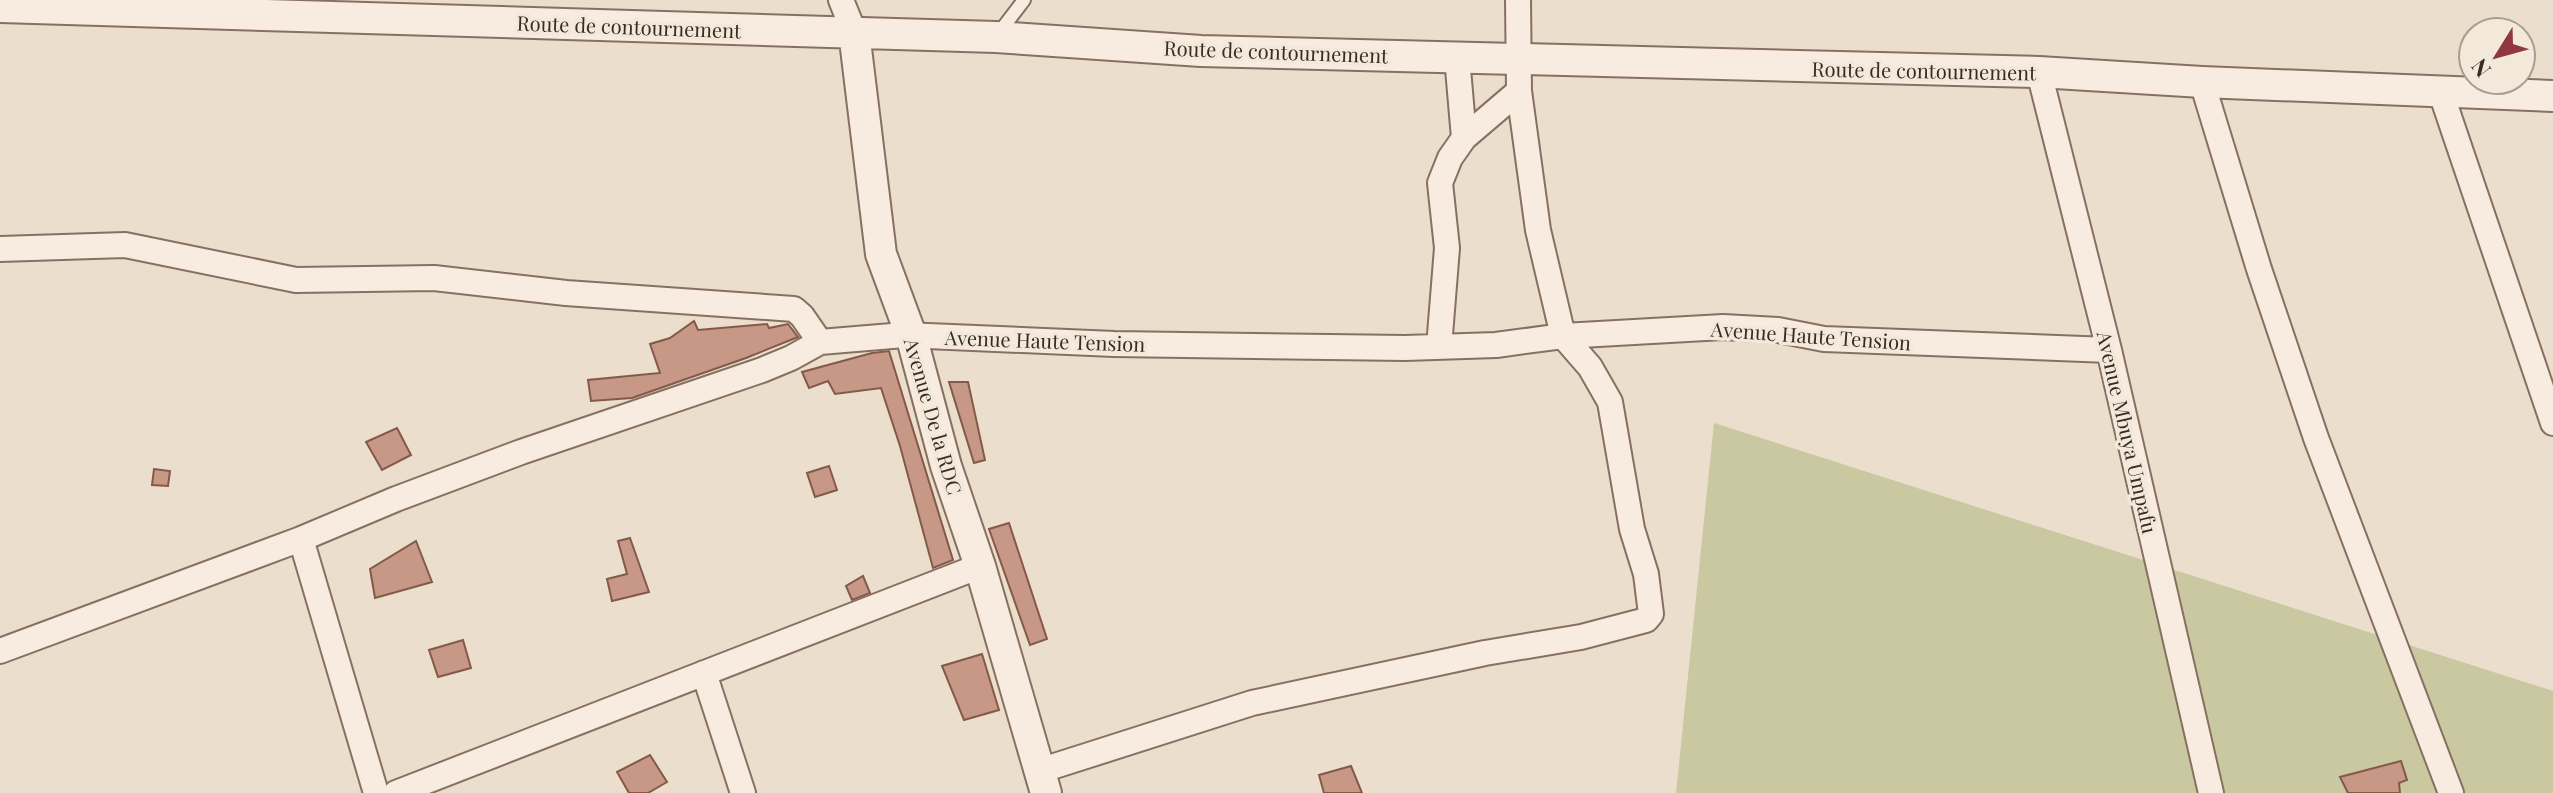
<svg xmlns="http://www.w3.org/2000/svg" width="2553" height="793" viewBox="0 0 2553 793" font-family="'Playfair Display',serif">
<rect width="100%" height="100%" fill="#ebdecc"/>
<path fill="#c9c8a0" d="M1714,423L2553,691V793H1676Z"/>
<path fill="#c69885" stroke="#845949" stroke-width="2" d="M694,321L698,330L767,324L769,328L788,324L798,337L746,358L632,398L591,401L588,380L660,373L650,344L670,338Z
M889,351L953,560L933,568L900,446L881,388L835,394L828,381L809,388L802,372L872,353Z
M949,382H968L985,460L974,463Z
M397,428L411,455L382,470L366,442Z
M829,466L837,490L815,497L807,473Z
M154,469L170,471L168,486L152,485Z
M1009,523L1047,639L1030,645L989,529Z
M630,538L649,592L612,601L607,579L627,574L618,541Z
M416,541L432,582L375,598L370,569Z
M863,576L870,593L852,600L846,586Z
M463,640L471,668L438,677L429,650Z
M982,654L999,710L964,720L942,666Z
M650,755L667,782L648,793H629L617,772Z
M2401,761L2407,780L2399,783L2400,793H2348L2340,777Z
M1351,766L1362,793H1324L1319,775Z"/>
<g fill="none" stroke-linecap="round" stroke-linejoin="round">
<g stroke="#877061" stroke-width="16">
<path id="service" d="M998,34L1024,0"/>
</g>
<g stroke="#877061" stroke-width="28">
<path id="minor" d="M841,0L854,32
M1457,57L1464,138
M2039,72L2109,350L2211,793
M2202,82L2259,269L2316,438L2451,793
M2440,90L2553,423
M0,249L125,245L296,280L434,278L566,293L794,309L802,316L820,342L904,335L1114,344L1405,348L1496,345L1563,336L1723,327L1778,330L1824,339L2109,350
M1439,347L1447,248L1440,183L1450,158L1464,138L1519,91
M301,539L376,793
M0,651L301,539L396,499L521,452L762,370L791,358L820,342
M704,673L743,793
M1039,771L1252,703L1485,653L1581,637L1646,620L1651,614L1646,574L1632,529L1610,402L1590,367L1563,336L1538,230L1519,91L1518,0
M396,793L980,566"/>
</g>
<g stroke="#877061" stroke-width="34">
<path id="tertiary" d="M0,7L996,37L1201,51L2039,72L2202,82L2553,96
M854,32L881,254L911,335L946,466L980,566L1046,793"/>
</g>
<use href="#service" stroke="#f7ecdf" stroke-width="12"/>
<use href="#minor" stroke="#f7ecdf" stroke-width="24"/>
<use href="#tertiary" stroke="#f7ecdf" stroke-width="30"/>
</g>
<g text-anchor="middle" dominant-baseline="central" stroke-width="7" stroke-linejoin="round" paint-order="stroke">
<g font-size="20" fill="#392b23" stroke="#f3e9db">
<text transform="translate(629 26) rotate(2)">Route de contournement</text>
<text transform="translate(1276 51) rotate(2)">Route de contournement</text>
<text transform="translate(1924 70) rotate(1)">Route de contournement</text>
<text transform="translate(1811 335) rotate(4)">Avenue Haute Tension</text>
<text transform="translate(1045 340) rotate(2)">Avenue Haute Tension</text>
<text transform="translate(934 416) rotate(74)">Avenue De la RDC</text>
<text transform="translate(2128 432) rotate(77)">Avenue Mbuya Umpafu</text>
</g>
</g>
<g transform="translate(2497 56) rotate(233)"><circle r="38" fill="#f3e9db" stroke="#a99d91" stroke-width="2"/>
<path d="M0-6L14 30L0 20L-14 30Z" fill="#913643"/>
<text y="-12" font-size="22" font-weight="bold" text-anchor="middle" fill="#392b23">N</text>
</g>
</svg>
